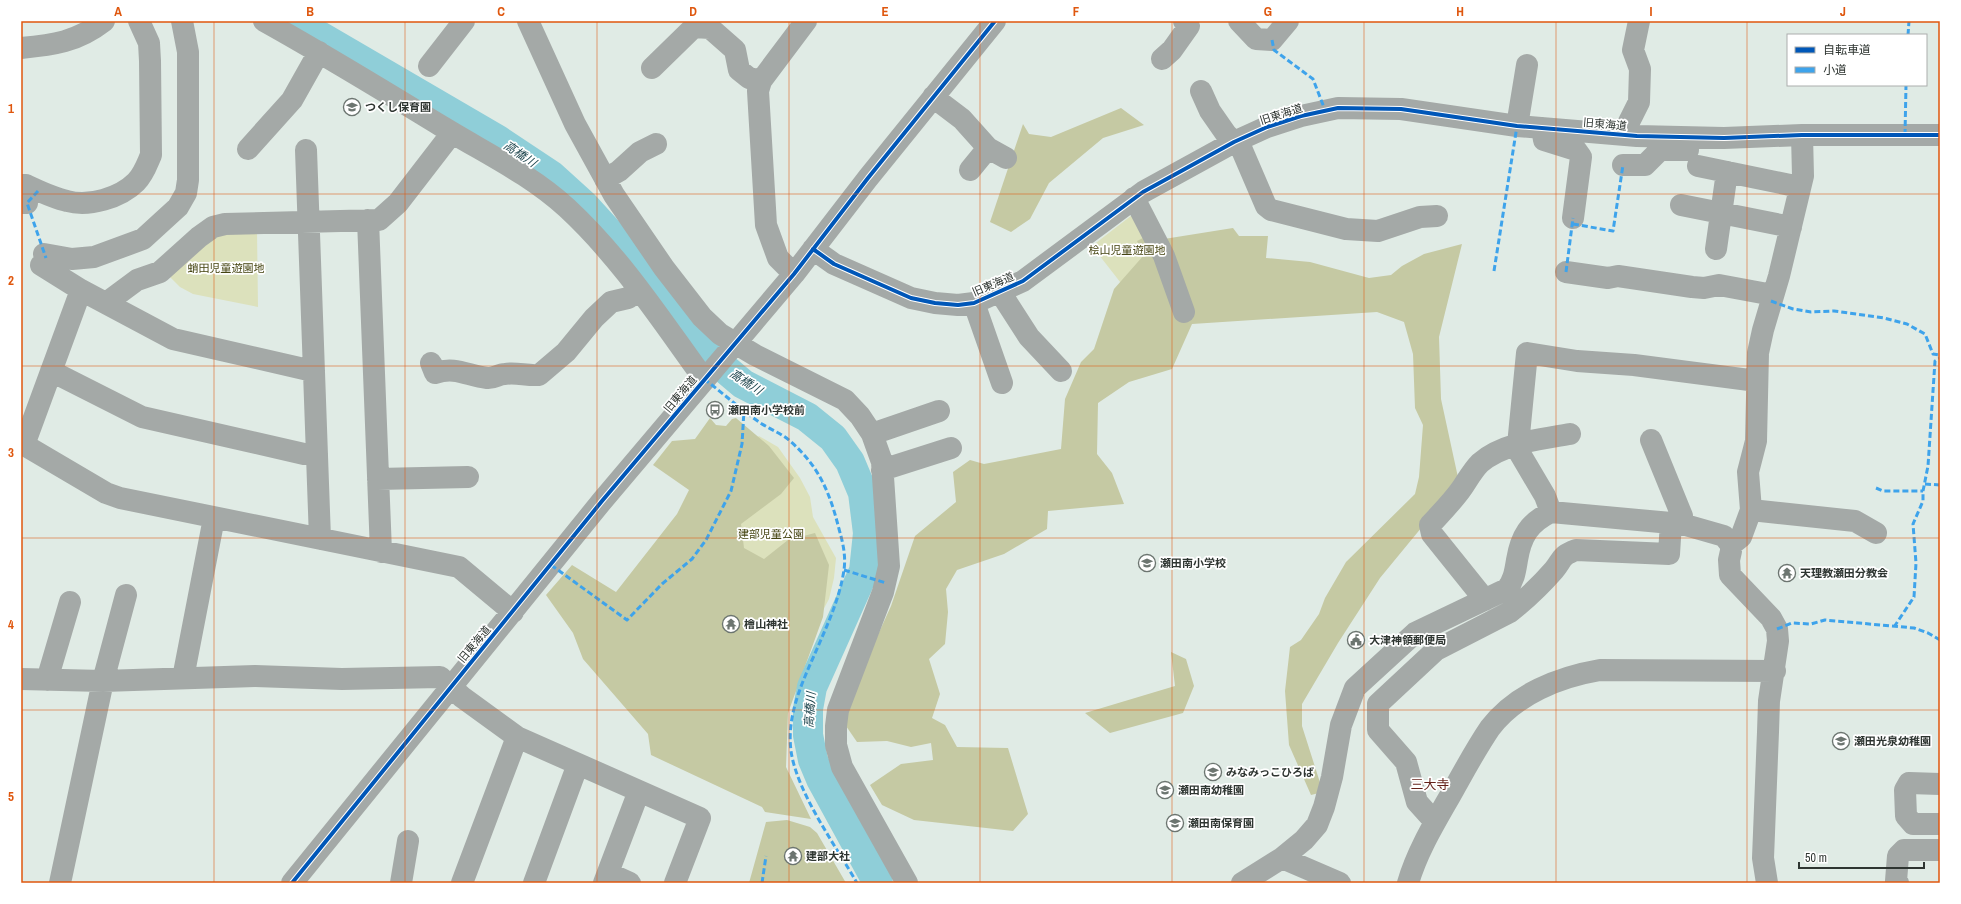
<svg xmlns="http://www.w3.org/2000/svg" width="1961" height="904" viewBox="0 0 1961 904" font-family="'Archivo Narrow','Noto Sans JP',sans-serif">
<rect width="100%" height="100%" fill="#e0ebe5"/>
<path fill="#dce1bc" d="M1136,212L1158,256L1124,287L1092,246Z
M257,230L258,307L193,294L180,287L169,276L214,235Z
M759,436L778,447L800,478L810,497L813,517L836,558L834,578L829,599L821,614L710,553L749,445Z"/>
<path fill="#c5c9a3" d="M1121,108L1144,125L1103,138L1049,183L1030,219L1011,232L990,222L1023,124L1029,134L1051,137Z
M1233,228L1239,236H1268L1266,258L1310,262L1369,278L1391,275L1402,266L1424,254L1462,244L1439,337L1441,399L1459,482L1380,578L1338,643L1302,704V726L1323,792L1311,795L1289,745L1285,691L1290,647L1301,640L1319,614L1325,598L1346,562L1415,494L1419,477L1423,425L1415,408L1413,354L1404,322L1377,312L1192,324L1172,369L1129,382L1098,403L1097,454L1112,473L1124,504L1048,511L1047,529L1004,554L957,570L946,589L948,612L945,644L929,659L940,694L932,718L945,725L957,747L1008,748L1028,814L1013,831L914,820L882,805L870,785L901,764L933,760L931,743L911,747L887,741L857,742L846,726L847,703L891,606L915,536L956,502L953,472L970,460L984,464L1061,449L1065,399L1081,362L1094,349L1114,289L1144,255L1137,241L1157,231L1164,239Z
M710,418L716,425L726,426L732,419L736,418L769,446L794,478L781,494L741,524L744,548L764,559L788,540L815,533L829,565L823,617L788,713L786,767L811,819L765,812L762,807L651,755L648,734L583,659L573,633L546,595L572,565L616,592L677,514L689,490L653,465L672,441L695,439Z
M1171,652L1186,659L1194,686L1183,713L1110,733L1085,713L1175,686Z
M787,820L810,827L817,833L846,883H749L766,822Z"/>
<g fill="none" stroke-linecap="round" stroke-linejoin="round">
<path stroke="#8fced8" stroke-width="30" d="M294,21L498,140L552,176L584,205L624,249L699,347L743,384L807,417L833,438L850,462L863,493L868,533L864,571L812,687L808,709V735L813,760L821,779L878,883"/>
<path stroke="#a4a9a7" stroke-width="22" d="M264,21C327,56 389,94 451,132C491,156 532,176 567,208C621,258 661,320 704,379
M528,21L575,124L614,195L664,268L702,317L720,334L755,355L845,400L860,416L872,434L882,462L889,566L883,592L838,710L836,726V745L842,767L907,883
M1239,21L1256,39L1272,40L1288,21
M21,48C53,45 77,42 104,21
M1162,59L1172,50L1189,26L1184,21
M429,66L464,21
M652,68L694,27L710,28L735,50L739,70L749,78L761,81
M1201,91L1210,111L1226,134L1242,150L1266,206L1271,210L1346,229L1378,231L1420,217L1437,216
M933,97L962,119L988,148L1006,158
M1517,126L1527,65
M1542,128L1544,140L1576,150L1581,157L1573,218
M1623,134L1639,102L1640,69L1633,50L1639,21
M248,149L292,100L319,52
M306,150L320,539
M1623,165H1645L1660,150H1688
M1698,166L1800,187
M970,170L988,148
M605,179L619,171L640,152L656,144
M21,185H26C39,191 53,198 67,201C89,207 120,198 136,182C144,174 147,164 151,155L150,61L149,43L139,21
M1134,198L1164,256L1184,312
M21,203H27
M1681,205L1791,227
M368,220L381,552
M813,249L834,264L911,298L935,303L958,305L974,303L1023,281L1143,192L1234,142L1267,127L1301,116L1338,108L1401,109L1517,126L1637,136L1724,138L1802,135H1940
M1716,249L1727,172
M44,254L72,259L94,257L143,239L178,207L186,193L188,180V52L182,21
M41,265L81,290L173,339L304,369L314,370
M1566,272L1608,278L1618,276L1692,287L1704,288L1719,285L1773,295
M794,274L778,258L766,225L758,91L761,81L806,21
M1000,292L1029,337L1061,371
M106,303L137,280L160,272L199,237L213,227L225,224L379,220L398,203L452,133
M974,303L1002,383
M431,363L435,373C456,366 468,376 487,378C494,379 498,374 505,374C516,372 527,376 539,375L566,352L594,318L611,302L628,298L639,290
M51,371L142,417L304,454H317
M872,434L939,411
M1651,440L1682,516V524
M21,443L106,493L120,498L459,567L513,612
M24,445L81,290
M882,470L951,448
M378,479L468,477
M1751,510L1855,521L1876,533
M1551,512L1545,496L1519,452L1518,445L1527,353L1577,361L1634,365L1757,381
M1731,545L1741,537L1751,510L1748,472L1756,441L1758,353L1763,330L1779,276L1803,176L1802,135
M1485,600L1432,534L1430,525C1441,513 1453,501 1462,488C1468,479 1473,470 1480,463C1503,443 1541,439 1570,434
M183,678L214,518
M21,679L103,681L255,676L342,679L440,677L462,697L517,737L700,818L675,883
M47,680L70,602
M1940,784L1909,783L1905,790L1906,816L1913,824H1940
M1435,822L1417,802L1406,762L1378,730V704L1436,650L1510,612C1525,600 1541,585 1554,570C1563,559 1560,556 1576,550L1669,554L1671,522
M1282,858L1340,883
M608,873L630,883
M60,883L103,681L126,595
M292,883L602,501L794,274L868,178L995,21
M401,883L408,841
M462,883L517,737
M534,883L578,764
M604,883L639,791
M1242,883L1282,858L1304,840L1317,825L1324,807L1332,777L1341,725L1355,688L1415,633L1507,589C1514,580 1515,572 1517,560C1521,536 1529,523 1551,512L1682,524L1724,536L1731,545V551L1729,560L1730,575L1771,618L1777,629L1778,641L1769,701L1768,732L1763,858L1767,883
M1408,883C1417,852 1434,824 1450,796C1463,773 1475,750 1490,728C1516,694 1559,677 1600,670L1775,671
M1898,883L1896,881L1898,856L1904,850H1940"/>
<path stroke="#3ea3eb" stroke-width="3" stroke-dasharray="6 3" stroke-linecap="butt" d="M1908,35L1909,21
M1272,40L1274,50L1313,79L1325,110
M1905,135L1906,85
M38,191L27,203L46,258
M1573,224L1613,231L1623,165
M1494,271L1517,126
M1566,272L1573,218
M1771,301L1793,309L1811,312L1834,311L1884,318L1907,324L1925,334L1933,354L1940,355
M704,379C723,393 740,409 759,422C769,429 781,433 790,441C819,466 830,493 839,529C843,543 846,556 844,570C840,596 830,619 820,642C805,677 786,712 791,751C797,793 836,846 857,883
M1925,484L1940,485
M1876,488L1883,491H1923
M551,565L627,620L662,584L692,559L706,540L731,491L742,444L744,410
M844,570L886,583
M1894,627L1914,597L1916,563L1913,524L1923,501V491L1928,466L1935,361L1940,358
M1777,629L1792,623L1811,624L1825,620L1914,628L1928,633L1940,640
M762,883L766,856"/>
<g stroke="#fff" stroke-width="6">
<path id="cycleway" d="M813,249L834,264L911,298L935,303L958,305L974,303L1023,281L1143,192L1234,142L1267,127L1301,116L1338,108L1401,109L1517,126L1637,136L1724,138L1802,135H1940
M292,883L602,501L794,274L868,178L995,21"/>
</g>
<use href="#cycleway" stroke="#0057b8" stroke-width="4"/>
</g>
<path fill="none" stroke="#df570e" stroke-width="1" stroke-opacity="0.55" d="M214,21V883M405,21V883M597,21V883M789,21V883M980,21V883M1172,21V883M1364,21V883M1556,21V883M1747,21V883M21,194H1940M21,366H1940M21,538H1940M21,710H1940"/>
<defs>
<g id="school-ring" transform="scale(0.9)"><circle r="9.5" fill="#fff" stroke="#6c7570" stroke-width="1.5"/><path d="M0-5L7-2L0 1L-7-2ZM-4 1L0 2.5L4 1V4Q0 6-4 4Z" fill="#6c7570"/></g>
<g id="bus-ring" transform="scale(0.9)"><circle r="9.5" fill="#fff" stroke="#6c7570" stroke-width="1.5"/><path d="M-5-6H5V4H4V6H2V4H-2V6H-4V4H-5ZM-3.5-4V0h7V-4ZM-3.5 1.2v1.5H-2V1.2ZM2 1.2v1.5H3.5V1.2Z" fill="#6c7570"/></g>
<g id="temple-ring" transform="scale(0.9)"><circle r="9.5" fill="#fff" stroke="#6c7570" stroke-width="1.5"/><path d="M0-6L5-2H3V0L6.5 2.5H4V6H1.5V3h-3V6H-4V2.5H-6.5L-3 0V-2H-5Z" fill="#6c7570"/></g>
<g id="civic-ring" transform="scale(0.9)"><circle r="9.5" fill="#fff" stroke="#6c7570" stroke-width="1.5"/><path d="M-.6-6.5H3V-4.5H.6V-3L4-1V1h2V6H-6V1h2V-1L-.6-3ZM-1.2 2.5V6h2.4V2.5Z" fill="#6c7570"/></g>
</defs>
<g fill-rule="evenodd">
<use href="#school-ring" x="352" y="107"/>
<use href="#bus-ring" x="715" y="410"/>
<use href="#school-ring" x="1147" y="563"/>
<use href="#temple-ring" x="1787" y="573"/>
<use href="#temple-ring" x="731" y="624"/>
<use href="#civic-ring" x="1356" y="640"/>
<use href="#school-ring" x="1841" y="741"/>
<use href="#school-ring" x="1213" y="772"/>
<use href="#school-ring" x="1165" y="790"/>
<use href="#school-ring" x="1175" y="823"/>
<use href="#temple-ring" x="793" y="856"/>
</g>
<g text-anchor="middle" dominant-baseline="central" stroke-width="3.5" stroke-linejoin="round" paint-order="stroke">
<g font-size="11" font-weight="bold" fill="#2e3531" stroke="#fff" text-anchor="start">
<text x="365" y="107">つくし保育園</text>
<text x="728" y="410">瀬田南小学校前</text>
<text x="1160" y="563">瀬田南小学校</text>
<text x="1800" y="573">天理教瀬田分教会</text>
<text x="744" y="624">檜山神社</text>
<text x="1369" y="640">大津神領郵便局</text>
<text x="1854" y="741">瀬田光泉幼稚園</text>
<text x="1226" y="772">みなみっこひろば</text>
<text x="1178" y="790">瀬田南幼稚園</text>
<text x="1188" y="823">瀬田南保育園</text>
<text x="806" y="856">建部大社</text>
</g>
<g font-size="11" fill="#2e3531" stroke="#fff">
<text transform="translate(1281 114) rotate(-18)">旧東海道</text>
<text transform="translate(1605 124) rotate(5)">旧東海道</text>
<text transform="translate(993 284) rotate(-23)">旧東海道</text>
<text transform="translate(680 394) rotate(-50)">旧東海道</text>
<text transform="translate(474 644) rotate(-50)">旧東海道</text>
</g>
<g font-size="11" fill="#454411" stroke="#fff">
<text x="1127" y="250">桧山児童遊園地</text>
<text x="226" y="268">蛸田児童遊園地</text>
<text x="771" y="534">建部児童公園</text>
</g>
<g font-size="12" font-style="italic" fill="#1e454d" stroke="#fff">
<text transform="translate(520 154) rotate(34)">高橋川</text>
<text transform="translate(746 382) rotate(33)">高橋川</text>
<text transform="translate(810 710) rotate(-86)">高橋川</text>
</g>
<g font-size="13" fill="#631f18" stroke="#fff">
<text x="1430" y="784">三大寺</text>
</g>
</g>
<rect width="1961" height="904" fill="none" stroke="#ffffff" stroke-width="44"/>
<rect x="1787" y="34" width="140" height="52" fill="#ffffff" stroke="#abaead"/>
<rect x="1795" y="47" width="20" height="6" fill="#0057b8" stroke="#abaead"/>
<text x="1823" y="54" font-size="12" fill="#2e3531">自転車道</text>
<rect x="1795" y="67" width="20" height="6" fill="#3ea3eb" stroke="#abaead"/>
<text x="1823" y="74" font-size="12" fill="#2e3531">小道</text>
<path d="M1799 862v6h125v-6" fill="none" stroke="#2e3531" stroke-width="2"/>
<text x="1805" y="862" font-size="12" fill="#2e3531" stroke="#ffffff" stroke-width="3" paint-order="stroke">50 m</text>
<rect x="22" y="22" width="1917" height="860" fill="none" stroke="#df570e" stroke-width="1.5"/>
<g font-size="13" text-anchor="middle" font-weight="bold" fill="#df570e">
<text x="118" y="16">A</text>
<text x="310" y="16">B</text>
<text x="501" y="16">C</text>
<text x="693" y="16">D</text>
<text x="885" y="16">E</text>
<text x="1076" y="16">F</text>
<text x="1268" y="16">G</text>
<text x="1460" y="16">H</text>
<text x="1651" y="16">I</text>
<text x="1843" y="16">J</text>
<text x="11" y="113">1</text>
<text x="11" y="285">2</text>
<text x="11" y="457">3</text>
<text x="11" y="629">4</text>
<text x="11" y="801">5</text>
</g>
</svg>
